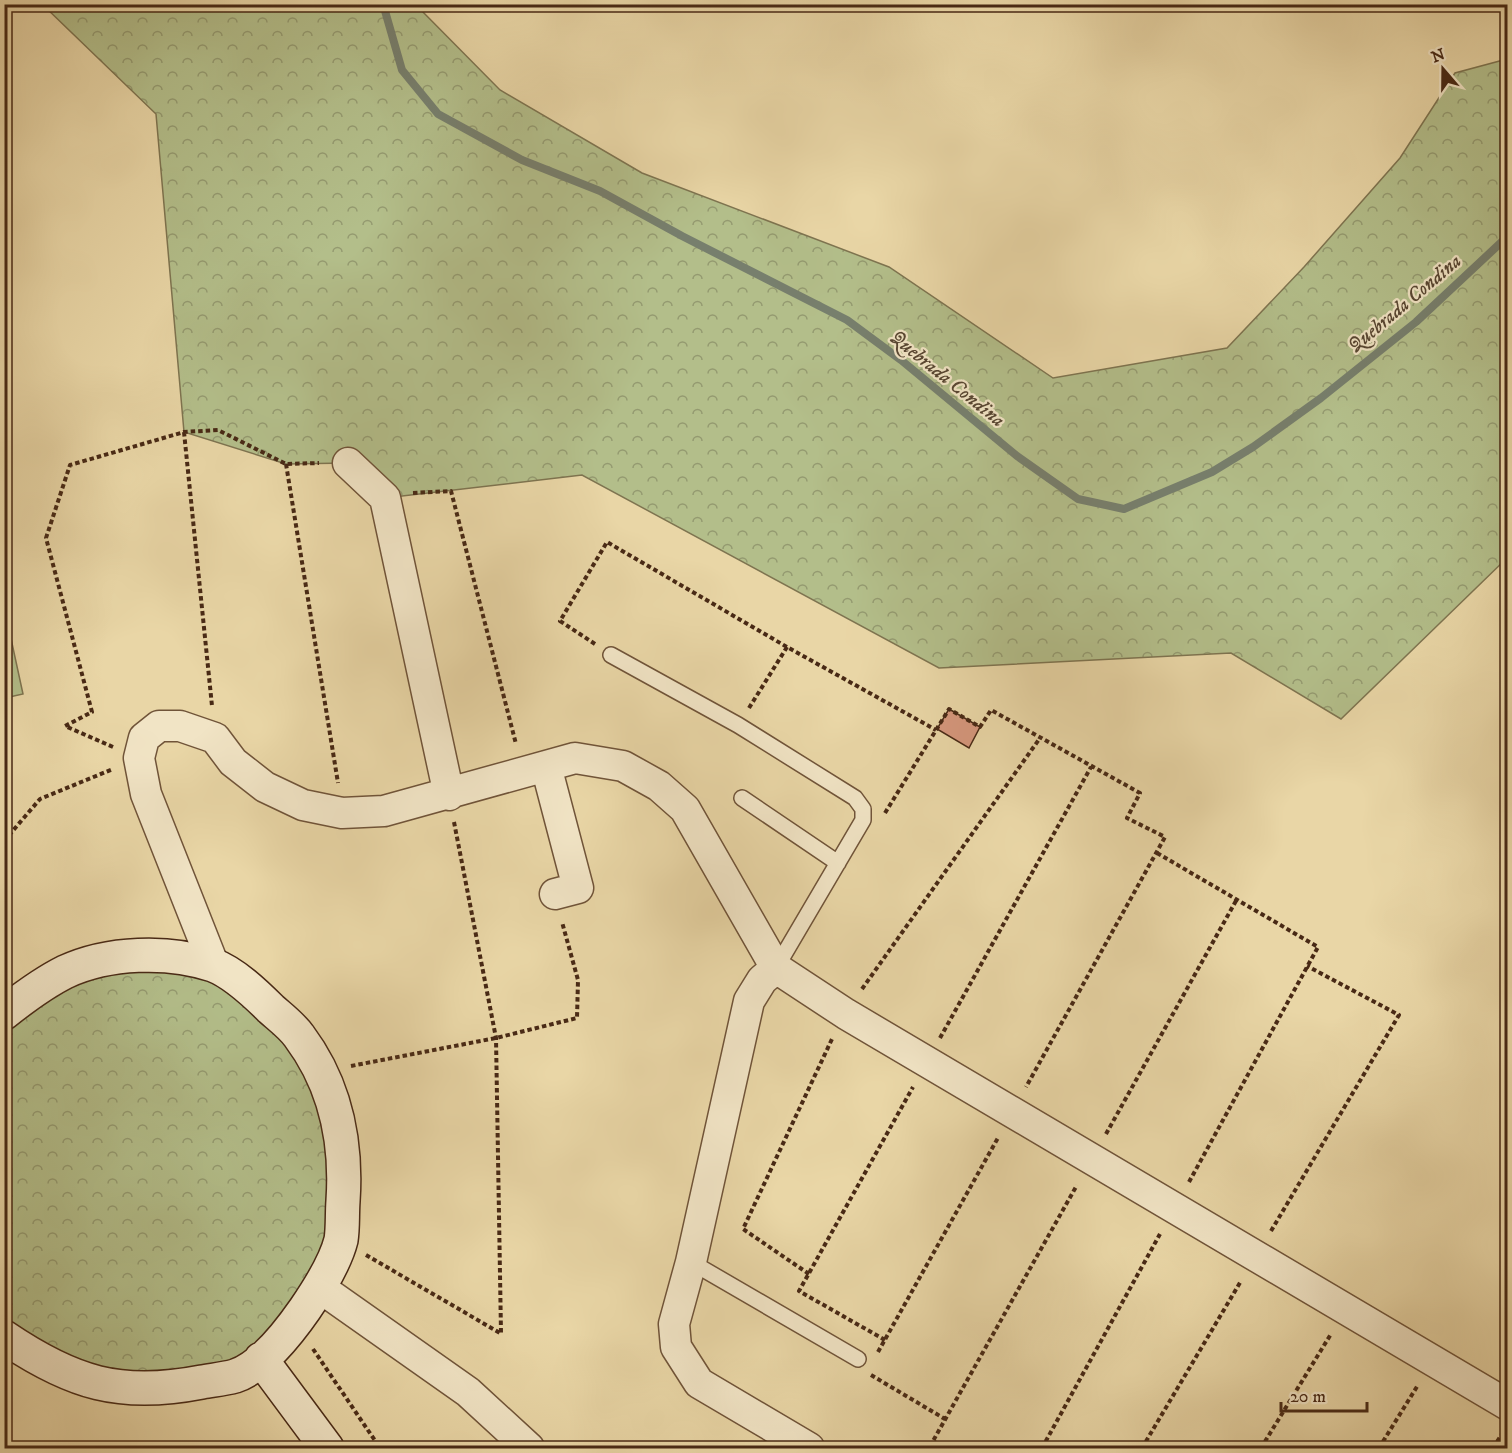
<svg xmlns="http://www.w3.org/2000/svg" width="1512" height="1453" viewBox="0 0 1512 1453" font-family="'IM FELL DW Pica',serif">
<defs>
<pattern id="forest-crowns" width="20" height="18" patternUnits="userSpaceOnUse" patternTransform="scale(1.5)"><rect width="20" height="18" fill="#b3be8a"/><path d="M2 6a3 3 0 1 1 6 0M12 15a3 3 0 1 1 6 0" fill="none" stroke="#949a70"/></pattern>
</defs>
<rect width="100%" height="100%" fill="#e9d6a6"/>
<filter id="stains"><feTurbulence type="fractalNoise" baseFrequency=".00333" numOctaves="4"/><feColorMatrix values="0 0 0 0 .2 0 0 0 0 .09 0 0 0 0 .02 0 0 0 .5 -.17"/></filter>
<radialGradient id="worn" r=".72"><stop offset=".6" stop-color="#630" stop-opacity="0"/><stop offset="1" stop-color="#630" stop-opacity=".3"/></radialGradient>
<path fill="url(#forest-crowns)" stroke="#7e7450" stroke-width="1.5" d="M43,5H416L500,90L642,173L889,267L1053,378L1227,348L1304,267L1400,158L1455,73L1507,59V558L1341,719L1231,653L939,668L582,475L385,498L348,463L286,464L184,432L156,114Z
M214,966L321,1072L341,1240L261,1359L130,1387L5,1337V1013L66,972Z"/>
<path fill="#b3be8a" stroke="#7e7450" stroke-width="1.5" d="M5,611L23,694L5,698H4Z"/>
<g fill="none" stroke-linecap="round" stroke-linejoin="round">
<path stroke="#777f6d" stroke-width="8" d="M383,4L402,70L438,114L522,160L600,191L682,236L847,320L901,360L1017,456L1078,499L1124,509L1212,472L1253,447L1321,398L1416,322L1508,236"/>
</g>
<path fill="#d6977d" stroke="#482915" stroke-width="1.5" d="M949,709L980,727L969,748L937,729Z"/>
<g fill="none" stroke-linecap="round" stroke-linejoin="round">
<g stroke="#705439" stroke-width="18">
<path id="service" d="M611,655L738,725L855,798L863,809V820L776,968
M742,798L838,863
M691,1262L858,1359"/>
</g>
<g stroke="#705439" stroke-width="33">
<path id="minor" d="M348,463L385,498L449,795
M546,766L578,888L555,894
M214,966L146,794L139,758L144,738L159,726H180L215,738L233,762L265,787L303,805L342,813L384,811L575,758L623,766L659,786L685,809L776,968L846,1014L1508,1405
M776,968L762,980L749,1001L691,1262L674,1324L676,1347L699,1383L809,1448
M319,1287L468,1392L529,1448"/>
</g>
<g stroke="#482915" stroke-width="36">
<path id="secondary" d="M4,1013C23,998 43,983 65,972C108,952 168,950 213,965C234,973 255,993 271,1009C280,1017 292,1026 299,1036C335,1084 347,1142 343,1201C342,1214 343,1228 341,1240C335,1264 318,1290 305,1309C289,1332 262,1367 235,1376C224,1379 213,1380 202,1382C120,1398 72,1383 4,1337
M261,1359L327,1448"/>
</g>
<path stroke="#482915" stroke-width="4" stroke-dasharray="4.5 3" stroke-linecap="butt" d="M184,432L212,706
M286,464L338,783
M413,493L451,491L516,744
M595,644L560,621L607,542L787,647L936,730
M749,708L787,647
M113,747L65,726L92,712L46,538L70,465L184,432L218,430L286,464L319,463
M885,813L949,709L980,727L991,710L1140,793L1127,818L1165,837L1026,1087
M454,822L496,1038L501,1333
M4,841L40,799L113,769
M1157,853L1318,947L1189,1182
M862,989L1040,738
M940,1038L1091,767
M351,1066L496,1038L577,1018L578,980L562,922
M1106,1134L1237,899
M1271,1231L1399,1015L1307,966
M366,1255L500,1333
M809,1274L743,1229L832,1039
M885,1340L799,1291L913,1087
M313,1349L380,1448
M878,1352L999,1136
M871,1375L945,1419
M945,1448L933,1441L1077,1185
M1042,1448L1160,1234
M1142,1448L1241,1281
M1261,1448L1331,1334
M1379,1448L1418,1385
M1493,1448L1504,1431"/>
<use href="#service" stroke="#f1e4c5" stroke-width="15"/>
<use href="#minor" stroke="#f1e4c5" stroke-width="30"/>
<use href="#secondary" stroke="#f1e4c5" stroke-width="33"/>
</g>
<g text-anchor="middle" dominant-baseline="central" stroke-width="4.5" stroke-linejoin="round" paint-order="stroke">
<g font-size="20" font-style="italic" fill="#584632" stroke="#f1e4c5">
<text transform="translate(1405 304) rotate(-40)">Quebrada Condina</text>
<text transform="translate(947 379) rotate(39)">Quebrada Condina</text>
</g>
</g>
<rect width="1512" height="1453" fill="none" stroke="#e9d6a6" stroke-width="24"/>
<rect x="6" y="6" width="1500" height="1441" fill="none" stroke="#482915" stroke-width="3"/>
<rect x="12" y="12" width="1488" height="1429" fill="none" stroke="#482915" stroke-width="1.5"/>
<g transform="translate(1443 69) rotate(340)" stroke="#f1e4c5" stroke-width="4.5" paint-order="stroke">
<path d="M0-4.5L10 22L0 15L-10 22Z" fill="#482915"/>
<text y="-9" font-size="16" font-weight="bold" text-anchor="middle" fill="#482915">N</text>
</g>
<path d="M1281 1402v9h86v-9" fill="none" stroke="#482915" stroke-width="3"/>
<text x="1290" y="1402" font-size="18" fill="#482915" stroke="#f1e4c5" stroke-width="4.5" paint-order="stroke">20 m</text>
<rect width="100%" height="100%" filter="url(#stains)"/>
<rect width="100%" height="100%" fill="url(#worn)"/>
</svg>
